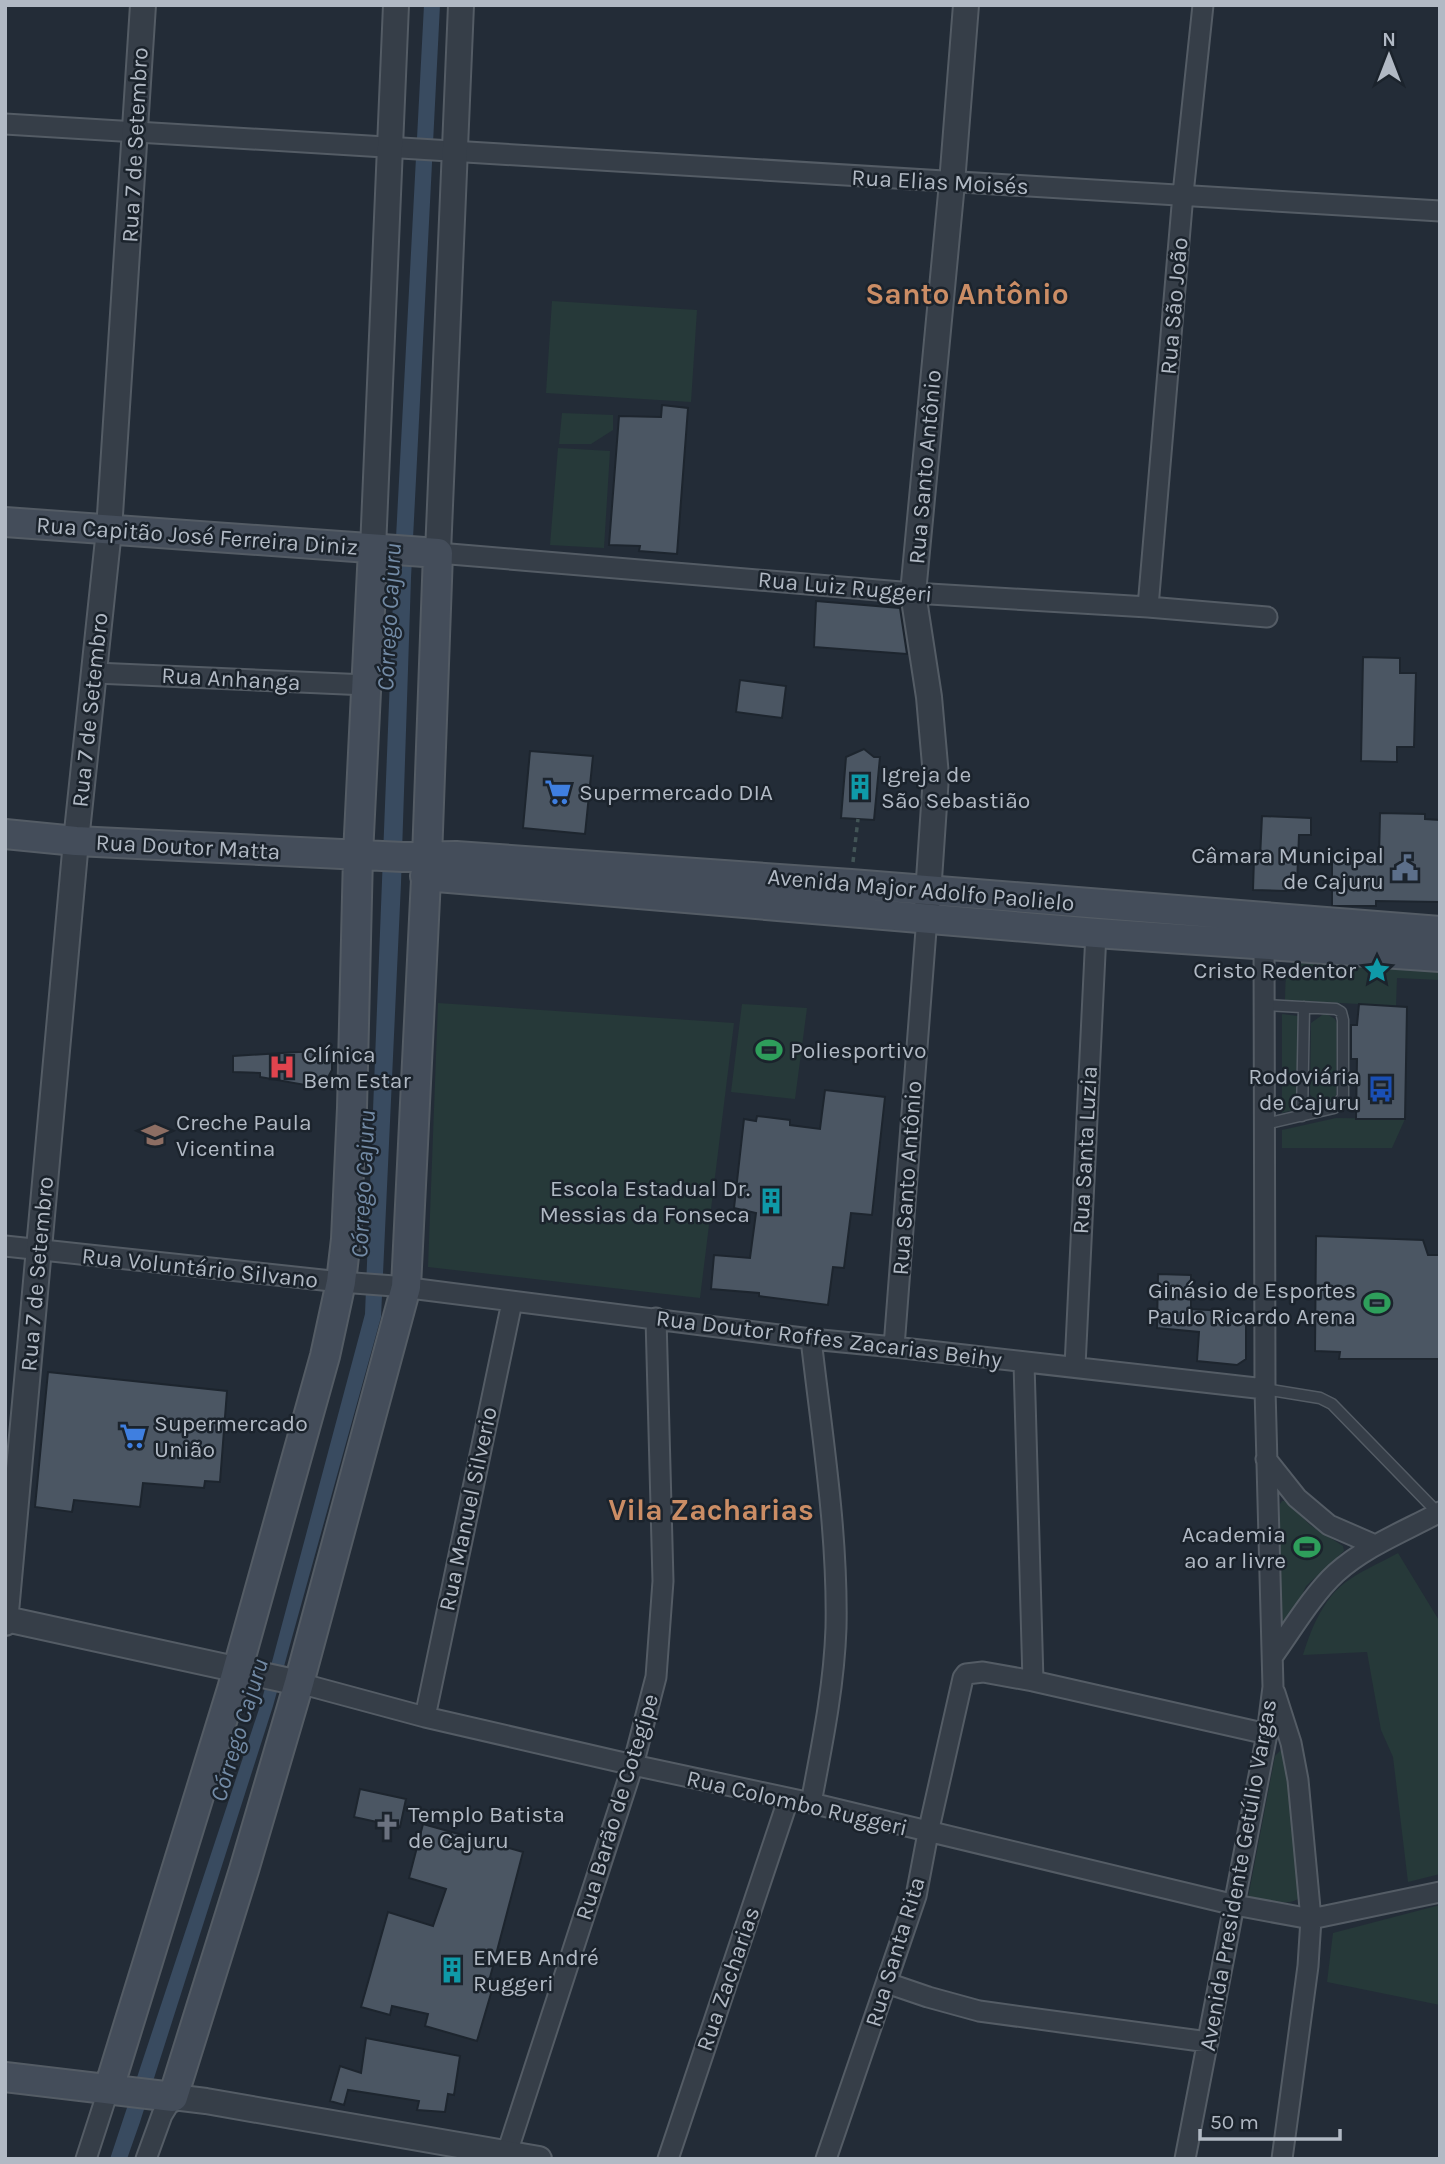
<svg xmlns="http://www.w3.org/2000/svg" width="1445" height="2164" viewBox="0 0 1445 2164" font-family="Karla,sans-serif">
<rect width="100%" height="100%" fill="#232c37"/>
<path fill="#263939" d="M552,301L697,310L691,402L546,393Z
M562,413L613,415V430L591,444H559Z
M558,448L610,451L604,548L550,545Z
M1299,960L1440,969V980L1397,978L1396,1006L1285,1000C1286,984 1283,967 1299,960Z
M438,1003L734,1023L700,1298L428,1267Z
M742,1004L807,1008L795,1099L731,1092Z
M1325,1013L1335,1019L1337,1024L1336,1096C1332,1104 1326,1106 1317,1104L1310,1094L1311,1023Z
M1282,1014L1298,1016L1297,1105L1293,1110L1282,1113Z
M1336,1118L1405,1119L1392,1148H1282V1130Z
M1282,1501H1286L1310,1525L1343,1546L1344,1551L1306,1586L1289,1624L1282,1627L1280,1623V1504Z
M1398,1553L1440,1622V1874L1408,1882L1393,1757L1381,1730L1367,1652L1303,1655C1310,1632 1321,1604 1340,1587C1352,1575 1382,1562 1398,1553Z
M1281,1750L1287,1757L1301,1897C1287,1908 1265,1900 1248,1898L1275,1756Z
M1440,1905V2005L1327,1982L1333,1933Z"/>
<path fill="#394b60" d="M424,5H440L411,578L401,883L381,1317L273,1706L140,2122L127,2159H110L261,1703L365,1314L394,576Z"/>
<path fill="#4b5663" stroke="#1d252e" stroke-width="2" d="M662,405L688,408L677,554L639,551L640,546L609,545L619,416L661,417Z
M816,601L900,608L907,654L814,647Z
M1363,657L1400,658V673H1416L1414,747H1397V762L1361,761Z
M740,680L786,686L782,718L736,712Z
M864,749L874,757H880L874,820L841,818L846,757Z
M530,751L593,756L585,834L523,828Z
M1380,813L1425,814V819L1440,820V902L1376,901V906H1332V857L1379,858Z
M1262,816L1311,818V835H1299L1297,884H1286V891L1253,890L1254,857L1260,858Z
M1359,1004L1407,1007L1405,1119H1356L1357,1059H1351V1025H1357Z
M298,1052H332V1070L322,1088L260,1077V1073L233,1072V1056Z
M825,1090L885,1097L872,1215L851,1213L844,1268L833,1267L828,1305L759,1296V1293L711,1289L714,1255L750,1258L756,1213L734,1208L744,1119L756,1121L757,1116L790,1120V1125L820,1129Z
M1316,1236L1423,1240L1428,1255H1440V1359H1339L1340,1352L1315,1351Z
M1158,1274L1191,1275V1309L1246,1312V1359L1237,1365L1197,1361L1199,1332L1157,1328Z
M48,1372L227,1391L220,1482L205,1481L204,1488L143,1483L140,1507L74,1500L72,1512L35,1507Z
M360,1789L406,1799L400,1827L354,1817Z
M423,1824L523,1852L487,1989L492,1990L477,2041L425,2026L428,2014L392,2006L390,2015L361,2007L388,1912L433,1926L446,1889L409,1878Z
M366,2038L460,2056L454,2095L448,2094L445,2112L417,2110L419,2101L348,2090L344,2105L330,2101L340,2066L361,2073Z"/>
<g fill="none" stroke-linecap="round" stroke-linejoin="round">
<g stroke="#545c65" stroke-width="13">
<path id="service" d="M1265,1005L1336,1009L1341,1012L1343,1020V1097L1334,1108L1265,1124
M1302,1116L1304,1007
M1265,1389L1320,1398L1332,1404L1438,1513"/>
</g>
<g stroke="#545c65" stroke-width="23">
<path id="minor" d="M5,124L1440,211
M438,553L913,593L1148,607L1267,617
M1148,607L1183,194L1203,5
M95,673L367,685
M5,1246L341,1282L394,1286L811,1339L894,1347L1265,1389
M894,1347L927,917
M1024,1363L1033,1681
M1075,1366L1096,933
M1266,1459L1297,1498L1329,1525L1375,1545
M1273,1656C1291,1631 1313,1594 1336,1573C1366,1546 1405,1531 1440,1512
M299,1683L425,1717L633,1765L811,1803L1235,1905L1311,1919L1440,1892
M1275,1693L1291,1743L1298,1780L1311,1919L1308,1966L1282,2159
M425,1717L512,1302
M811,1803C822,1745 834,1687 836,1628C838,1532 822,1435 811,1339
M887,1983L928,1997L979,2011L1208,2042
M86,2159L109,2088
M146,2159L162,2115L173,2097
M505,2159L633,1765L656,1677L663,1581L656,1318
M668,2159L788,1800
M826,2159L916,1896L928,1833L963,1678L966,1674L983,1672L1033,1681L1267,1734
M1185,2159L1267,1734L1273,1687L1265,1389L1264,933"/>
</g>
<g stroke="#545c65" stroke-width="28">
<path id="tertiary" d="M373,549L396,5
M438,553L461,5
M927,909L936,776L929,697L913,593L952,183L966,5
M6,1619L299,1683
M5,1623L76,841L109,530L143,5
M173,2097L206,2101L539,2159"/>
</g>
<g stroke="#545c65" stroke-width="32">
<path id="secondary" d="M5,522L438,553L427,858L406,1287L299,1683L244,1870L173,2097L5,2077
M5,834L76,841L403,857L456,856L851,884L1440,931
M425,876L1096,933L1440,957
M109,2088L232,1689L325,1356L341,1282L346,1239L352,1108L358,855L373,549"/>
</g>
<path stroke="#425456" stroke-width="3.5" stroke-dasharray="5 5" stroke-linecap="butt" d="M853,862L858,819"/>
<use href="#service" stroke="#363e48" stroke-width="10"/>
<use href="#minor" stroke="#363e48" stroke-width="19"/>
<use href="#tertiary" stroke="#363e48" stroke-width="24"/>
<use href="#secondary" stroke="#444d5a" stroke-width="28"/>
</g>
<defs>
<g id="building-bare" transform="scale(2.1)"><path d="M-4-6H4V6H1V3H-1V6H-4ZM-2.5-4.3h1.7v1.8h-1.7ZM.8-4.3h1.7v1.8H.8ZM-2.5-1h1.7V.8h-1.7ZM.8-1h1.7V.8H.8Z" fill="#0f9aa8" stroke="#1b232c" stroke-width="2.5" paint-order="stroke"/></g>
<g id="supermarket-bare" transform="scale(2.1)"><path d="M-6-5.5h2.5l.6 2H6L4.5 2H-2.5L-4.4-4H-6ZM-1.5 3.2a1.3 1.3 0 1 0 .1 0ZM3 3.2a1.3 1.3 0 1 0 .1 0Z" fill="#3f7fe0" stroke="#1b232c" stroke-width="2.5" paint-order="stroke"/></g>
<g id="civic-bare" transform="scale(2.1)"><path d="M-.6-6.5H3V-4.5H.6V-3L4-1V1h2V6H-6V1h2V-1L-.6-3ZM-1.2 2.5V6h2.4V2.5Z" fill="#5c6f8a" stroke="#1b232c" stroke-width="2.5" paint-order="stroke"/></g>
<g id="sight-bare" transform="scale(2.1)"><path d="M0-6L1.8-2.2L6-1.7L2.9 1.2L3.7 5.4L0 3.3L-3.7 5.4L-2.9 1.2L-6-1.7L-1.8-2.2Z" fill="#0f9aa8" stroke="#1b232c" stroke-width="2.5" paint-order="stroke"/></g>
<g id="stadium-bare" transform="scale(2.1)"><path d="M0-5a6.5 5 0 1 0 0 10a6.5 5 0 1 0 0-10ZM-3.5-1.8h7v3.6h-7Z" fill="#2e9e5b" stroke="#1b232c" stroke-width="2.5" paint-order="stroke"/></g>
<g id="hospital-bare" transform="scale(2.1)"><path d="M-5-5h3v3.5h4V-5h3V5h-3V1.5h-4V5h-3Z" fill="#e0444e" stroke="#1b232c" stroke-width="2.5" paint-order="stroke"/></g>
<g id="bus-bare" transform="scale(2.1)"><path d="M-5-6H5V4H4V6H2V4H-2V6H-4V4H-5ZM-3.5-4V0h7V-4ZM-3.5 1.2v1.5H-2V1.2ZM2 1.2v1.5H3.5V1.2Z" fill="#1a4fb4" stroke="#1b232c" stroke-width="2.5" paint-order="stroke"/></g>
<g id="school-bare" transform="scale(2.1)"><path d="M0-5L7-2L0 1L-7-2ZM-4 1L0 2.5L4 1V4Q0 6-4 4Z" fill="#8d6e63" stroke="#1b232c" stroke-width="2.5" paint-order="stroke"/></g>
<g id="church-bare" transform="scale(2.1)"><path d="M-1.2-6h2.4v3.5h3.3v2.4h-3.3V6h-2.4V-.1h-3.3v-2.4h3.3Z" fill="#6b7280" stroke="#1b232c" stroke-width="2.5" paint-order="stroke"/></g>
</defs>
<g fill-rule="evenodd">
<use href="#building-bare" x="860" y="787"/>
<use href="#supermarket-bare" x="558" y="792"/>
<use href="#civic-bare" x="1405" y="868"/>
<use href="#sight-bare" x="1377" y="970"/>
<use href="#stadium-bare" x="769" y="1050"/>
<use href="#hospital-bare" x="282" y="1067"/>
<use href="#bus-bare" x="1381" y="1089"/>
<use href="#school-bare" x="155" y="1135"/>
<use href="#building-bare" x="771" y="1201"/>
<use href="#stadium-bare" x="1377" y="1303"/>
<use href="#supermarket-bare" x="133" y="1436"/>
<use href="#stadium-bare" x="1307" y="1547"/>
<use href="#church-bare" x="387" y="1827"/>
<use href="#building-bare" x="452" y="1970"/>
</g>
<g text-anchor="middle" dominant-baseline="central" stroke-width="5" stroke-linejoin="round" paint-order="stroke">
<g font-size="23" fill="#b1b9c4" stroke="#1b232c">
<text transform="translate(135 145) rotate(-87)">Rua 7 de Setembro</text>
<text transform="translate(940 182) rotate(3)">Rua Elias Moisés</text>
<text transform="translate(1174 306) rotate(-85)">Rua São João</text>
<text transform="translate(925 467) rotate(-85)">Rua Santo Antônio</text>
<text transform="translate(197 536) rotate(4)">Rua Capitão José Ferreira Diniz</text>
<text transform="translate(845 587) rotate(5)">Rua Luiz Ruggeri</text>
<text transform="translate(231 679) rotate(3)">Rua Anhanga</text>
<text transform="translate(90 710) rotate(-84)">Rua 7 de Setembro</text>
<text transform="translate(188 847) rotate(3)">Rua Doutor Matta</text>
<text transform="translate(921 890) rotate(5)">Avenida Major Adolfo Paolielo</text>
<text transform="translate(1085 1150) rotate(-87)">Rua Santa Luzia</text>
<text transform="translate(907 1178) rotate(-86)">Rua Santo Antônio</text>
<text transform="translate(200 1268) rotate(6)">Rua Voluntário Silvano</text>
<text transform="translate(37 1274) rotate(-85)">Rua 7 de Setembro</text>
<text transform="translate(829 1339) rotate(7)">Rua Doutor Roffes Zacarias Beihy</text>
<text transform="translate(468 1509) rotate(-78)">Rua Manuel Silverio</text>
<text transform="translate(797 1803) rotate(13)">Rua Colombo Ruggeri</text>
<text transform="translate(617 1807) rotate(-73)">Rua Barão de Cotegipe</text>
<text transform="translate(1238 1875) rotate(-80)">Avenida Presidente Getúlio Vargas</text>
<text transform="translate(895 1952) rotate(-73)">Rua Santa Rita</text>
<text transform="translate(728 1979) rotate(-71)">Rua Zacharias</text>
</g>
<g font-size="23" fill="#b1b9c4" stroke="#1b232c" text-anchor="start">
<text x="881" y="774">Igreja de<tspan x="881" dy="26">São Sebastião</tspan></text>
<text x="579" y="792">Supermercado DIA</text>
<text x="1384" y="855" text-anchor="end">Câmara Municipal<tspan x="1384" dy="26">de Cajuru</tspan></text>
<text x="1356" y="970" text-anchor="end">Cristo Redentor</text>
<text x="790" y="1050">Poliesportivo</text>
<text x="303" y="1054">Clínica<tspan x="303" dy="26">Bem Estar</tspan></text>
<text x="1360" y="1076" text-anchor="end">Rodoviária<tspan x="1360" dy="26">de Cajuru</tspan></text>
<text x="176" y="1122">Creche Paula<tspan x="176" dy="26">Vicentina</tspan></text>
<text x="750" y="1188" text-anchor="end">Escola Estadual Dr.<tspan x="750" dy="26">Messias da Fonseca</tspan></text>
<text x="1356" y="1290" text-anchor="end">Ginásio de Esportes<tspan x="1356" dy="26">Paulo Ricardo Arena</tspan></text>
<text x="154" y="1423">Supermercado<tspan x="154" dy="26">União</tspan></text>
<text x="1286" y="1534" text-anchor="end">Academia<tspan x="1286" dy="26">ao ar livre</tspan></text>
<text x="408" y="1814">Templo Batista<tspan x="408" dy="26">de Cajuru</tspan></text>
<text x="473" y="1957">EMEB André<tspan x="473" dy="26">Ruggeri</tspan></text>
</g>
<g font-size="24" font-style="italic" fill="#738ba6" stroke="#1b232c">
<text transform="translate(389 617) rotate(-87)">Córrego Cajuru</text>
<text transform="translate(363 1184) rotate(-87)">Córrego Cajuru</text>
<text transform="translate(239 1730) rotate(-73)">Córrego Cajuru</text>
</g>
<g font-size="30" font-weight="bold" fill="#cb8d65" stroke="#1b232c">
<text x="967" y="294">Santo Antônio</text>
<text x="711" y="1510">Vila Zacharias</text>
</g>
</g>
<rect width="1445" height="2164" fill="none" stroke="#b1b9c4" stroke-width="14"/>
<g transform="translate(1389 56)" stroke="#1b232c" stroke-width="5" paint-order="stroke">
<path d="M0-5L12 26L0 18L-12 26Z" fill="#b1b9c4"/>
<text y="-10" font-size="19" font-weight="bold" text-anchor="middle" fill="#b1b9c4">N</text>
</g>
<path d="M1200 2129v10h140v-10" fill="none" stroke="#b1b9c4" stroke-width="3.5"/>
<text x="1210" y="2129" font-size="21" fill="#b1b9c4" stroke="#1b232c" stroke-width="5" paint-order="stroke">50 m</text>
</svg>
